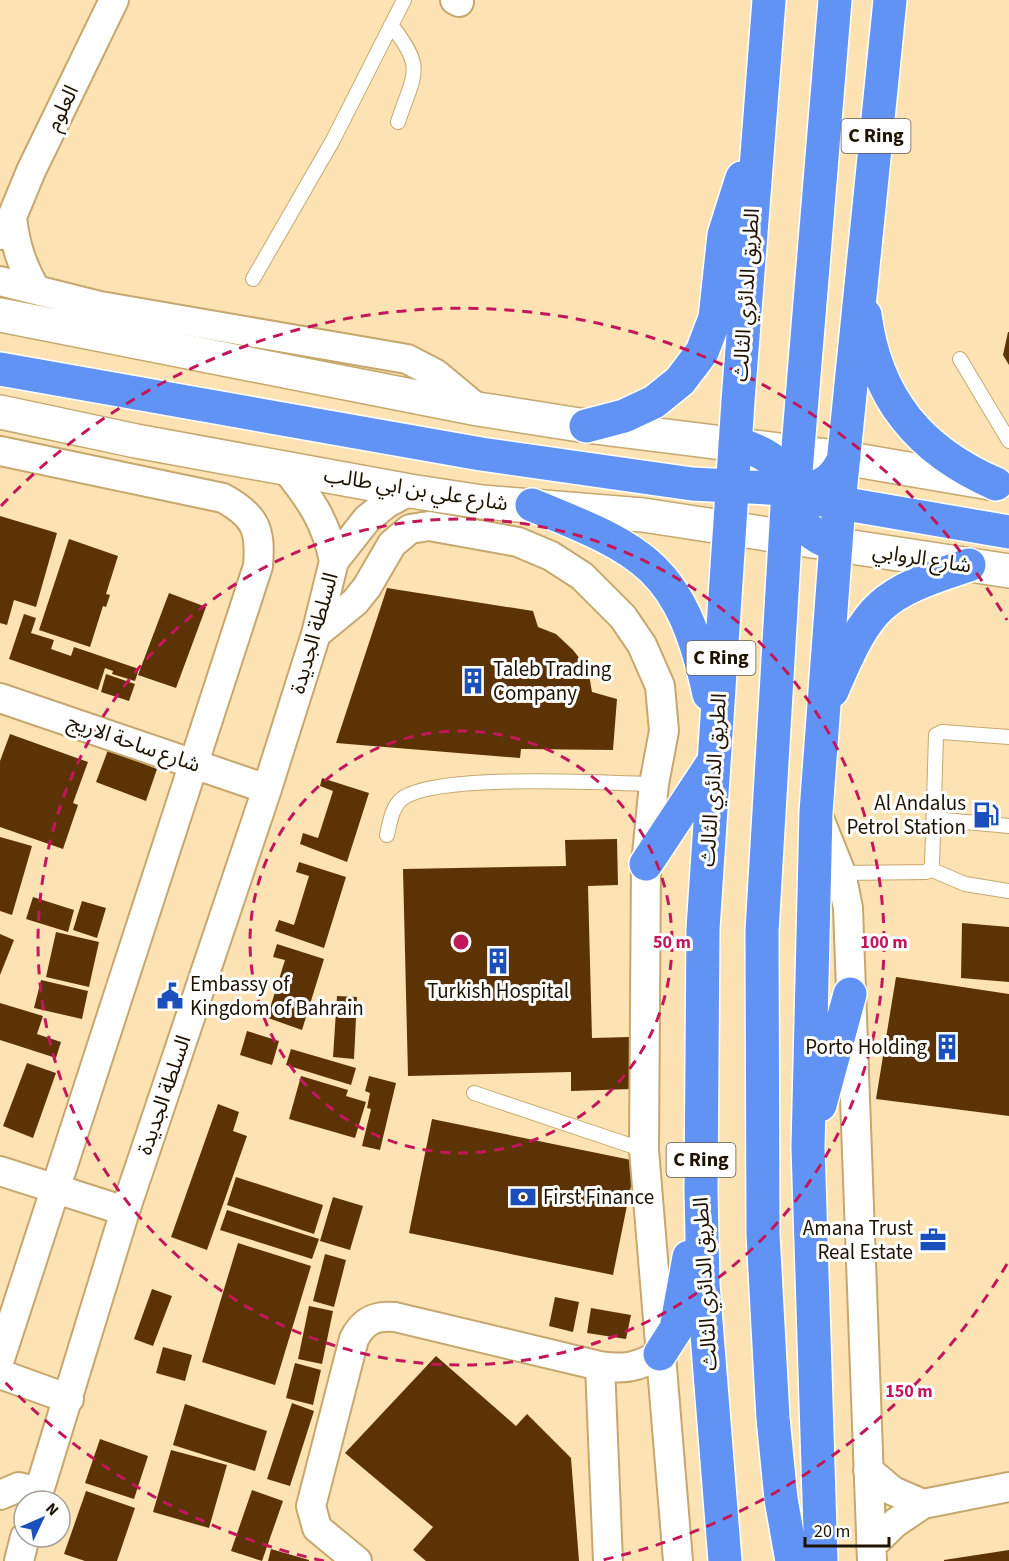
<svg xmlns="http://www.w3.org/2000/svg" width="1009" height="1561" viewBox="0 0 1009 1561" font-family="'Source Sans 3','Noto Sans Arabic',sans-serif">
<rect width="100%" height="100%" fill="#fde3b4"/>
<path fill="#5c3305" d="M1008,332H1009V365L1003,355Z
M0,516L57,533L36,607L14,600L7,625L0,623Z
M69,539L118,556L106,594L110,595L106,607L103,606L90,647L39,630Z
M387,588L533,611L538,627L556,634L573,650L588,669L592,692L617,699L613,750L521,749L520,758L336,743Z
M169,593L206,607L176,688L138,675Z
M24,614L36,618L31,633L54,640L51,649L71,656L74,647L139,669L135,681L112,674L113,671L105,668L98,690L9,659Z
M106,674L135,684L129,701L101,692Z
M10,734L88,762L73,803L78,805L63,849L0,827V761Z
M108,750L157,769L146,801L96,782Z
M322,778L369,793L347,862L300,844L303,833L318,838L333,791L320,786Z
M0,837L32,846L12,915L0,911Z
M617,839L618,885L588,886L592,1038L630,1037L632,1089L571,1091V1072L408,1076L403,869L566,866L565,840Z
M299,862L346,877L324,948L275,931L279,920L294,925L309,876L296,872Z
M33,897L74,910L68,932L26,919Z
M82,901L106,908L97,938L73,930Z
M962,923L1009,927V982L961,978Z
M56,932L99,942L89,987L46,977Z
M0,934L14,940L0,975Z
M277,944L324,959L302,1030L254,1013L257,1001L271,1005L285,960L273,957Z
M896,977L1009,994V1116L876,1099Z
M41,980L88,991L82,1019L34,1008Z
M337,996L357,997L354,1059L333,1057Z
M0,1003L43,1016L37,1034L61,1042L56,1058L0,1040Z
M247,1031L279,1041L272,1065L240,1055Z
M291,1049L356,1068L351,1085L286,1065Z
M27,1063L56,1073L33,1138L3,1126Z
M301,1076L348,1090L346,1096L366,1102L355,1138L289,1119Z
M369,1076L396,1083L380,1150L362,1146L371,1109L367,1108L370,1093L365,1091Z
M218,1104L239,1112L233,1131L247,1136L207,1250L171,1237Z
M432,1119L636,1161L613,1275L409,1233Z
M236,1177L323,1205L314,1234L227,1205Z
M333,1197L363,1206L350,1250L320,1241Z
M227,1210L319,1239L312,1259L220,1230Z
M238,1243L311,1266L275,1385L202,1362Z
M325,1254L346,1260L334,1307L313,1301Z
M152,1289L172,1296L153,1346L134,1339Z
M555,1297L579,1302L573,1332L549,1326Z
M309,1306L333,1311L322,1364L298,1359Z
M591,1308L631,1315L626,1339L587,1333Z
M163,1347L192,1355L185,1381L156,1373Z
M436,1356L516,1426L527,1414L571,1458L579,1561H426L413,1550L433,1527L345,1453Z
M295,1363L321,1370L313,1405L286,1398Z
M292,1403L314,1411L290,1486L267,1479Z
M185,1404L267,1431L255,1471L173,1445Z
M100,1439L148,1456L134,1499L85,1483Z
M171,1450L227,1465L209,1528L153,1512Z
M252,1490L283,1501L262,1561L231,1551Z
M86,1491L135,1508L117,1561H85L64,1554Z
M271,1549L309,1560V1561H268Z
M1009,1550V1561H944V1560Z"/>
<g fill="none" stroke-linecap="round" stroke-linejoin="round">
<g stroke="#c6a76e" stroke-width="16">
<path id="lane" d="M391,25C426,69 414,73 398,122
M253,279L333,140L404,0
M960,359L1009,441
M934,819L1009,826
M387,835C390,822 392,806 403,798C439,773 603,783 654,784
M930,869L965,884L1009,891
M841,873L927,872L932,866L936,735L942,732L1009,737
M474,1093L644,1150"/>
</g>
<g stroke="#c6a76e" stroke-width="32">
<path id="street" d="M455,0L459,2
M12,217C15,245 22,266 36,290
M0,235L12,217L31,171L114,0
M0,281L100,306L407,359L436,374L478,409
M0,451L223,498C256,516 261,530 258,566L0,1359
M286,469C311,500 326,522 334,561
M316,634L355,602L367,587L392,544L410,529L429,526L518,542L551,556L582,576L623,617L642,645L660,686L664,731L654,784L646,864L644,1150L678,1561
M0,698L267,789
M817,813L841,873L848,908L872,1561
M0,1171L125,1211
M600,1366L608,1561
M0,1374L69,1399
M868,1470L893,1491L923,1504
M0,1495L19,1487L38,1492
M36,1501L125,1211L267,789L316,634L334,561L367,519L387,503L410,491
M871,1546L895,1523L923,1504L1009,1487
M19,1561L25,1537
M357,1561L317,1528L311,1506L354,1339C363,1321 375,1315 395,1317L600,1366C624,1370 639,1367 660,1354"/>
</g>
<g stroke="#c6a76e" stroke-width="36">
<path id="secondary" d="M0,315L478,409L586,426L844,458L990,483
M0,412L136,441L410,491L482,502L643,515L1009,571"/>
</g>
<g stroke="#fff" stroke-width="36">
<path id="highway" d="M835,0L794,496C796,522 811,537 836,545
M865,315C876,399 920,451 996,484
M0,369L481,454L692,484L805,490C825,486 836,477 844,458
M586,426L624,416L654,402L680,381L702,352L715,318L724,235L742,178
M735,443C762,451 783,460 788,490L762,931L763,1234L773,1418L781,1499L792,1561
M817,499L1009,532
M532,505C646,551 681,567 709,694
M832,691C869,604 879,594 969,565
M646,864L714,761
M820,1105L850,994
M660,1354L676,1329L689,1257
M725,1561L703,1284L701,1190L703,929L738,401L769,0
M821,1561L808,1147L816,812L839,503L890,0"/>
</g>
<use href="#lane" stroke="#fff" stroke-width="14"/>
<use href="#street" stroke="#fff" stroke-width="28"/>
<use href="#secondary" stroke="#fff" stroke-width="33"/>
<use href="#highway" stroke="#6193f4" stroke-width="33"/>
</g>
<g fill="none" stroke="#c2185b" stroke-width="3" stroke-dasharray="10 8">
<circle cx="461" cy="942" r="211"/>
<circle cx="461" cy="942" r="423"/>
<path d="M1007 1264A634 634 0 0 1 598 1561M324 1561A634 634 0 0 1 1 1378M1 506A634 634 0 0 1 1007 620"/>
</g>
<defs>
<g id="building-bare" transform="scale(2.07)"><path d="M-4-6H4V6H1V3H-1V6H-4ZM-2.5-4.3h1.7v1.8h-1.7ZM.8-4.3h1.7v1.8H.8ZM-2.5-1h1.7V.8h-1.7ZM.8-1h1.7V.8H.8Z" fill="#1b50bc" stroke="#fff" stroke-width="2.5" paint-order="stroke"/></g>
<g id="fuel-bare" transform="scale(2.07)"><path d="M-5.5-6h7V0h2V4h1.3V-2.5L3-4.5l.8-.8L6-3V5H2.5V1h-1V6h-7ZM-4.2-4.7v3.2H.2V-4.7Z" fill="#1b50bc" stroke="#fff" stroke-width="2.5" paint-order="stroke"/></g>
<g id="civic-bare" transform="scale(2.07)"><path d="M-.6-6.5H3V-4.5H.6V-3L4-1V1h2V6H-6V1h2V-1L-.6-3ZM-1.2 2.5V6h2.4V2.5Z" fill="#1b50bc" stroke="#fff" stroke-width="2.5" paint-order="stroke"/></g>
<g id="bank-bare" transform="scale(2.07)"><path d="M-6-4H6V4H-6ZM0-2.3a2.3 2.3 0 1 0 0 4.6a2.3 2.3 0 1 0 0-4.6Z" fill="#1b50bc" stroke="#fff" stroke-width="2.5" paint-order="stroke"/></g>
<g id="office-bare" transform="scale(2.07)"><path d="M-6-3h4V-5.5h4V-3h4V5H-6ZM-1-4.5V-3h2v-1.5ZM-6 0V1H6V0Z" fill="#1b50bc" stroke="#fff" stroke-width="2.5" paint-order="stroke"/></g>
</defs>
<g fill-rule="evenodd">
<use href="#building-bare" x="473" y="681"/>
<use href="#fuel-bare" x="986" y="815"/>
<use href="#building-bare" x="498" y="961"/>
<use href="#civic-bare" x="170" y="996"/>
<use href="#building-bare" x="947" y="1047"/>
<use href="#bank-bare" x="523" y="1197"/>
<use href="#office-bare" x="933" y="1240"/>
</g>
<g text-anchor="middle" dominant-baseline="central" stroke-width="6" stroke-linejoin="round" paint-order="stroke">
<g fill="#fff" stroke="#62594c" stroke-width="1.5">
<rect x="841.5" y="119" width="69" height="34" rx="4.5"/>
<rect x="686.5" y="641" width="69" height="34" rx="4.5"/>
<rect x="666.5" y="1143" width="69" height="34" rx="4.5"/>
</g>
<g font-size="20" font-weight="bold" fill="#1e1200">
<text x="876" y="136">C Ring</text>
<text x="721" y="658">C Ring</text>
<text x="701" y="1160">C Ring</text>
</g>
<g font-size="21" fill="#1e1200" stroke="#fff">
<text transform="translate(62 108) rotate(-64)">العلوم</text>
<text transform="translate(746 295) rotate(-86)">الطريق الدائري الثالث</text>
<text transform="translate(416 489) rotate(9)">شارع علي بن ابي طالب</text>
<text transform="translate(922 558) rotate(9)">شارع الروابي</text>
<text transform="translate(314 633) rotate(-74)">السلطة الجديدة</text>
<text transform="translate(134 743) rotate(19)">شارع ساحة الاريج</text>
<text transform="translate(713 780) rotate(-86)">الطريق الدائري الثالث</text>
<text transform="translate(164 1095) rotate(-71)">السلطة الجديدة</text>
<text transform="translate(705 1284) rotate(-93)">الطريق الدائري الثالث</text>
</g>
<g font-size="21" fill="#1e1200" stroke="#fff" text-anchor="start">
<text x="493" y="669">Taleb Trading<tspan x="493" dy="24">Company</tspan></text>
<text x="966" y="803" text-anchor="end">Al Andalus<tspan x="966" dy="24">Petrol Station</tspan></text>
<text x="190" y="984">Embassy of<tspan x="190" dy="24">Kingdom of Bahrain</tspan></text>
<text x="498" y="991" text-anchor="middle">Turkish Hospital</text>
<text x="927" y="1047" text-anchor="end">Porto Holding</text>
<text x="543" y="1197">First Finance</text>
<text x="913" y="1228" text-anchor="end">Amana Trust<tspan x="913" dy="24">Real Estate</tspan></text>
</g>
</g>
<circle cx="461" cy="942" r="9" fill="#c2185b" stroke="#fff" stroke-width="3"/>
<g font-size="18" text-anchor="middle" font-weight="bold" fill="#c2185b" stroke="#fff" stroke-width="6" stroke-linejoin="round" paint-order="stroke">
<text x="672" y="948">50 m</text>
<text x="884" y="948">100 m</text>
<text x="909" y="1397">150 m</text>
</g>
<g transform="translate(42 1519) rotate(46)"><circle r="28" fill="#ffffff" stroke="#a5a099" stroke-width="1.5"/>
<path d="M0-4.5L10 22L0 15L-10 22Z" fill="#1b50bc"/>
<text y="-9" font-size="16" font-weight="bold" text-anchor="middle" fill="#1e1200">N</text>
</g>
<path d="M805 1537v9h84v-9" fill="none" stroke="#1e1200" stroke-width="3"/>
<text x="814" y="1537" font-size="18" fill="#1e1200" stroke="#ffffff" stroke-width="4.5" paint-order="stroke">20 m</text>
</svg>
